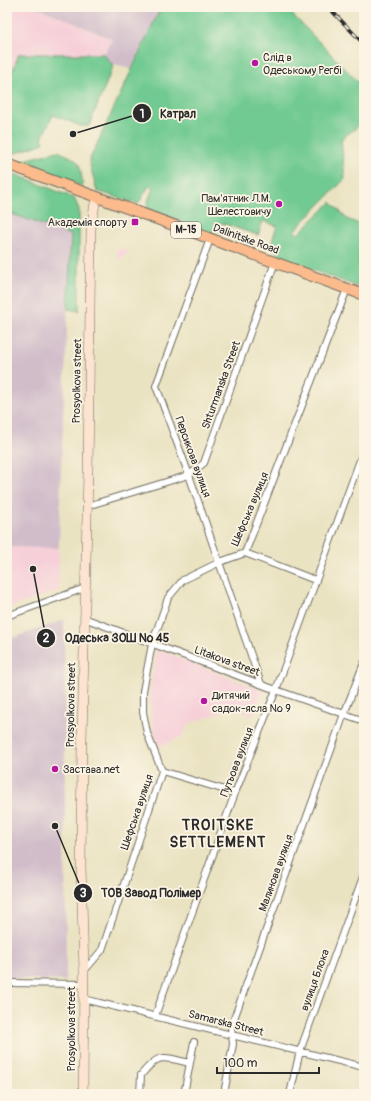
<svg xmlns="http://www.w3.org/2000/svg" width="371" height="1101" viewBox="0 0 371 1101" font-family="Pangolin,sans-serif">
<rect width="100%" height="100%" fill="#fcf5e5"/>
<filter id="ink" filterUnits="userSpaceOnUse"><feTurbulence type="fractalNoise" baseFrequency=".025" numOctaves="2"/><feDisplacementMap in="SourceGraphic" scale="8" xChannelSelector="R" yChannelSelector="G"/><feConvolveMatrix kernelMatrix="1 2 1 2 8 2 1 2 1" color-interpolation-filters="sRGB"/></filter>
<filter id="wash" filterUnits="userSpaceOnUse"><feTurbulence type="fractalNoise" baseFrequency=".012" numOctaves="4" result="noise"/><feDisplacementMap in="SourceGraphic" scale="16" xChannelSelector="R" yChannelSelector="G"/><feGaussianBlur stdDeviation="0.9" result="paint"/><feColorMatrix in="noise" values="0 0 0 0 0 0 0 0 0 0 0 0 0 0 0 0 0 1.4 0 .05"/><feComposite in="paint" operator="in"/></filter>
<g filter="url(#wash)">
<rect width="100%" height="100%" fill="#eae3c2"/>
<path fill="#f6cfd8" d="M7,7H37L112,39L104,54H19L13,69L7,67Z
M118,248L127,250L126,255H124V257H122L121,259L116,258Z
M7,547L59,548V590L7,609Z
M157,649L263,691L253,715L234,708L188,724L183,736L158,747L154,734L149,694Z"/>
<path fill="#d1bdca" d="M37,7H161L131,69L111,64L104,54L112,39Z
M7,212L71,235L61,469L59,548L7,547Z
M64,620L66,981L7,978V640Z"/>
<path fill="#71ca91" stroke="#4e7a5e" d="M161,7H285L364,88V122L341,139L345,179L294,231L298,234L331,202L347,219L364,226V289L283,259L271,244L277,226L263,221L258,235L218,222L214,234L148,209L147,204L153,188L149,186L138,204L97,191L89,161Z
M19,54H104L111,64H114L89,126H81L53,115L42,138L44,143L7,156V71L12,72Z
M58,151C82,162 79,160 83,186L17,162Z
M7,171L74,198L79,209V311L68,309L71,235L7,212Z"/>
</g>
<g filter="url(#ink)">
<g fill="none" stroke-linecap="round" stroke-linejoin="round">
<g stroke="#6e6b60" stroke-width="8">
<path id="street" d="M210,239L156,386L189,475L261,684
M87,506L189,475L204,463L275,262
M245,553L315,580
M7,616L85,588
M84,618L276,690L364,721
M162,771L235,793
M84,971L102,950L162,771L147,733L143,712V691L152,644L168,598L183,580L220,562L245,553L347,289
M7,983L83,984
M83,999L364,1067
M155,1016L235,793L276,690L364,449
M140,1094L141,1075C160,1052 162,1057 190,1063
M184,1094L194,1042
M224,1094L233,1044L231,1027L344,714L364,663
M290,1094L300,1051L364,874"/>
</g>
<g stroke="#6e6b60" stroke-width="10">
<path id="secondary" d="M83,1094L84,971L81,867L82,739L88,472L91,228L96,197"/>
</g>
<g stroke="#6e6b60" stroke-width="12">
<path id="primary" d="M7,164L364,295"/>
</g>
<use href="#street" stroke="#fff" stroke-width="6"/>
<use href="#secondary" stroke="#fde4d1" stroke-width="9"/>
<use href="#primary" stroke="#fbbb8c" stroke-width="10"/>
<g stroke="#2b2b2b" stroke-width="3.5">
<path id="rail" d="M328,7L364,44"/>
</g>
<use href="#rail" stroke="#fcf5e5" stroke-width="2" stroke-dasharray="6" stroke-linecap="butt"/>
</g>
</g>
<g fill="#b5179e" stroke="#fcf5e5" stroke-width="1.5">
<circle cx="255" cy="63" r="4"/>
<circle cx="279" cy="204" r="4"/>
<rect x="131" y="218" width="8" height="8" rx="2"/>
<circle cx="204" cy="701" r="4"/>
<circle cx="55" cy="769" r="4"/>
</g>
<g text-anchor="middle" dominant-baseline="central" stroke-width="3.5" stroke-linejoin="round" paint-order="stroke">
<rect fill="#fcf5e5" stroke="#6a6863" stroke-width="1" x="171" y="222" width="30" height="16" rx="3"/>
<g font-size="10" font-weight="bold" fill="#2b2b2b">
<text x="186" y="230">М-15</text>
</g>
<g font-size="11" fill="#2b2b2b" stroke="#fcf5e5" text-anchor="start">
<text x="263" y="57">Слід в<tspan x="263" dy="13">Одеському Регбі</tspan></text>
<text x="271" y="198" text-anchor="end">Пам'ятник Л.М.<tspan x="271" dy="13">Шелестовичу</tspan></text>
<text x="127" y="222" text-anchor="end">Академія спорту</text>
<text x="212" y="695">Дитячий<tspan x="212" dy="13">садок-ясла № 9</tspan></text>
<text x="63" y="769">Застава.net</text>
</g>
<g font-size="11" fill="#2b2b2b" stroke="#fcf5e5">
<text transform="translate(246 239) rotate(20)">Dalinitske Road</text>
<text transform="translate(77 381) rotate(-89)">Prosyolkova street</text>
<text transform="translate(221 385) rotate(-70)">Shturmanska Street</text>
<text transform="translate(193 457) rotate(70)">Персикова вулиця</text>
<text transform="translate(250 509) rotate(-67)">Шефська вулиця</text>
<text transform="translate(227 661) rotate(20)">Litakova street</text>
<text transform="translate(71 705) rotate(-89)">Prosyolkova street</text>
<text transform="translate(237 762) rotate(-69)">Путьова вулиця</text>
<text transform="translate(137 812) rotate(-71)">Шефська вулиця</text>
<text transform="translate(276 873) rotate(-70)">Малинова вулиця</text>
<text transform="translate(315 980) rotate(-70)">вулиця Блока</text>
<text transform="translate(226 1023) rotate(14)">Samarska Street</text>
<text transform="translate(71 1029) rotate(-90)">Prosyolkova street</text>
</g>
<g font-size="15" font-weight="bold" letter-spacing="1" fill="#2b2b2b" stroke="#fcf5e5">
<text x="218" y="825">TROITSKE<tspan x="218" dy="17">SETTLEMENT</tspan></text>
</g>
</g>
<path fill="none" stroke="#2b2b2b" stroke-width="1.5" d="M73 134L142 113M33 569L46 638M55 826L83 893"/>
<g fill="#2b2b2b" stroke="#fcf5e5" stroke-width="1.5">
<circle cx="73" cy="134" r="4"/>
<circle cx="33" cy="569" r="4"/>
<circle cx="55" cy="826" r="4"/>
<circle cx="142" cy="113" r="10"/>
<circle cx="46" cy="638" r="10"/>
<circle cx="83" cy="893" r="10"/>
</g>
<g font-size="12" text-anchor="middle" font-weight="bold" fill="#fff">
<text x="142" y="118">1</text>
<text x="46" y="642">2</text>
<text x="83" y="897">3</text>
</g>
<g font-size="12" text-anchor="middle" font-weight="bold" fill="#2b2b2b" stroke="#fcf5e5" stroke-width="3.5" stroke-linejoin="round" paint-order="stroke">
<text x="178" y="118">Катрал</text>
<text x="117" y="642">Одеська ЗОШ № 45</text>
<text x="151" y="897">ТОВ Завод Полімер</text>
</g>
<rect width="371" height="1101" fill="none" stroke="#fcf5e5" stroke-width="24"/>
<path d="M217 1067v6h102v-6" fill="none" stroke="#2b2b2b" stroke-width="2"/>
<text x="223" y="1067" font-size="12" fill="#2b2b2b" stroke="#fcf5e5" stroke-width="3" paint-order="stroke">100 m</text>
</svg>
